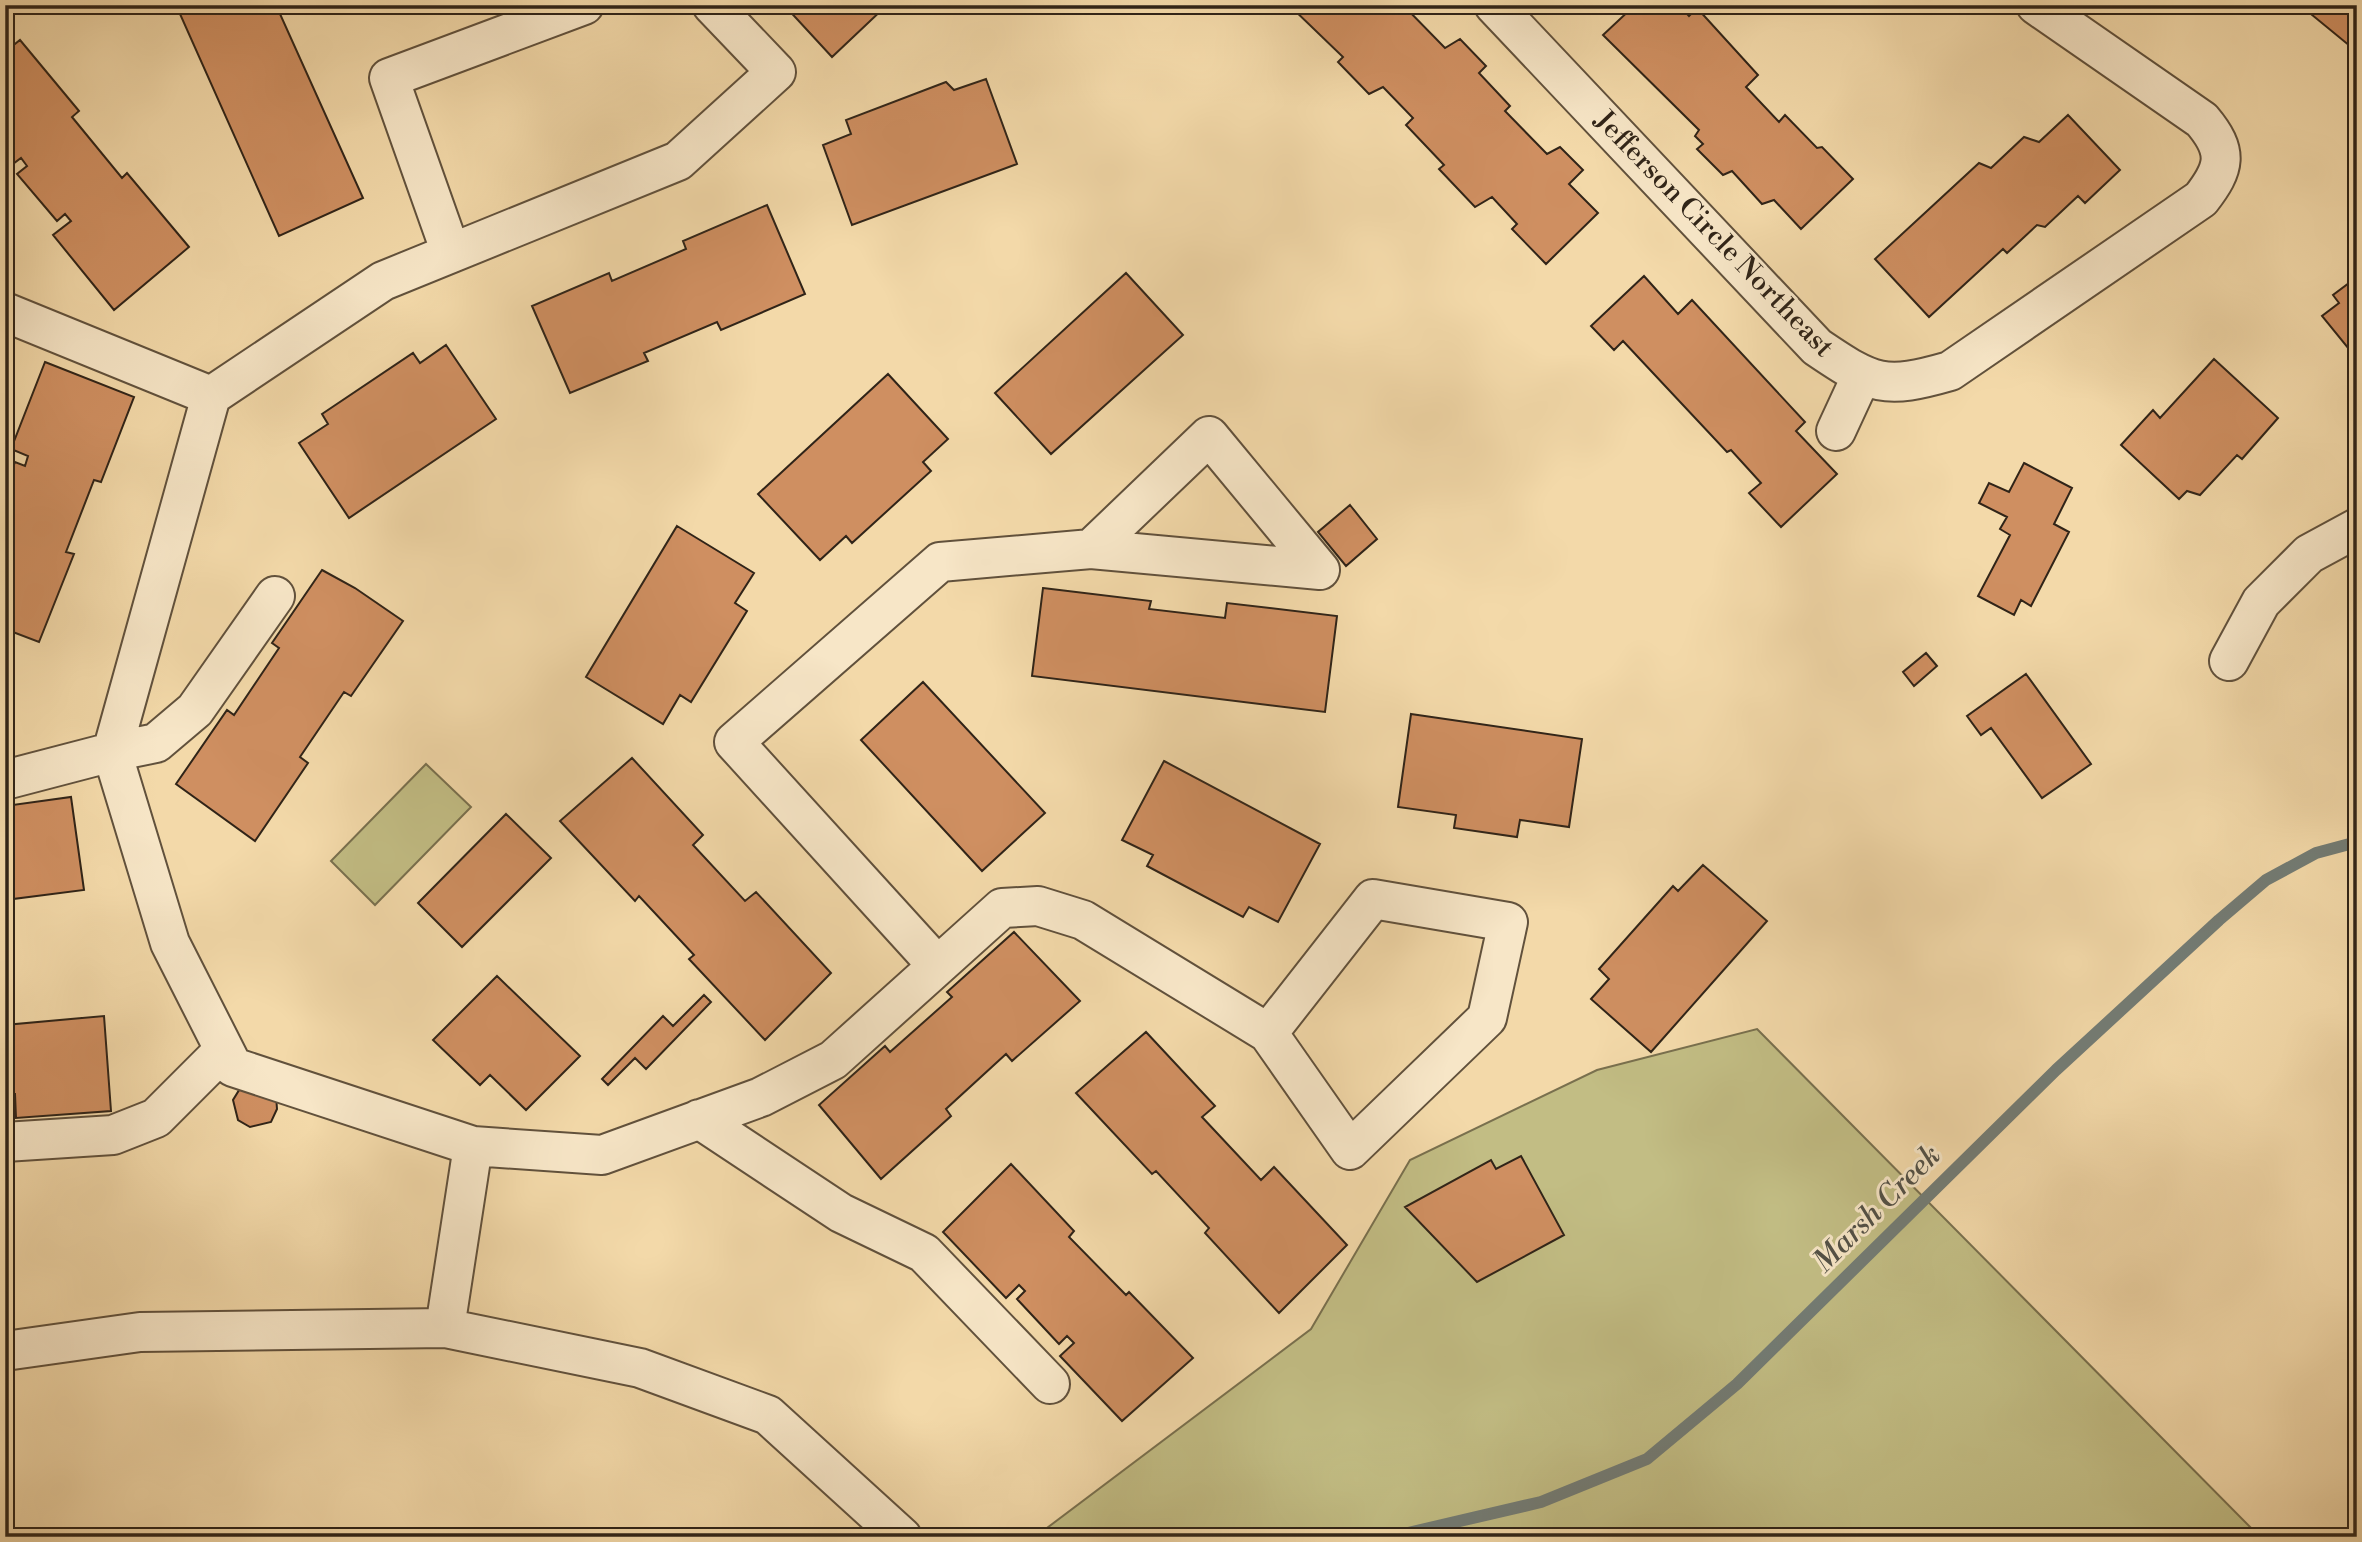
<svg xmlns="http://www.w3.org/2000/svg" width="2362" height="1542" viewBox="0 0 2362 1542" font-family="'Libre Bodoni',serif">
<rect width="100%" height="100%" fill="#f3d9a9"/>
<filter id="stains"><feTurbulence type="fractalNoise" baseFrequency=".00286" numOctaves="4"/><feColorMatrix values="0 0 0 0 .2 0 0 0 0 .09 0 0 0 0 .02 0 0 0 .5 -.17"/></filter>
<radialGradient id="worn" r=".72"><stop offset=".6" stop-color="#630" stop-opacity="0"/><stop offset="1" stop-color="#630" stop-opacity=".3"/></radialGradient>
<path fill="#c2bd84" stroke="#79704e" stroke-width="2" d="M426,764L471,807L375,905L331,861Z
M1757,1029L2260,1537H1035L1311,1329L1410,1160L1597,1070Z"/>
<g fill="none" stroke-linecap="round" stroke-linejoin="round">
<path stroke="#737c75" stroke-width="12" d="M1391,1537L1541,1502L1647,1459L1737,1384L2056,1070L2219,920L2266,880L2316,853L2357,842"/>
</g>
<path fill="#cf8f61" stroke="#302418" stroke-width="2" d="M176,5H276L363,198L279,236Z
M784,5H887L832,57Z
M1289,5H1403L1445,48L1460,39L1486,66L1479,73L1510,106L1505,111L1547,154L1560,147L1583,170L1569,184L1598,213L1546,264L1512,229L1517,224L1492,197L1475,207L1439,169L1444,165L1406,125L1413,118L1383,87L1369,94L1338,62L1343,57Z
M1635,5H1679L1689,16L1697,8L1758,75L1746,87L1779,122L1785,115L1817,148L1822,147L1853,179L1801,229L1774,200L1762,204L1732,171L1723,175L1697,149L1703,144L1695,136L1699,130L1603,35Z
M2300,5H2357V50L2356,51Z
M20,40L79,111L72,117L122,178L127,173L189,247L114,310L53,235L71,221L65,214L57,221L17,174L27,166L21,158L5,170V52Z
M986,79L1017,164L852,225L823,145L851,134L846,120L946,82L954,90Z
M2068,115L2120,170L2085,203L2078,196L2045,227L2037,225L2007,253L2003,249L1929,317L1875,259L1979,163L1991,168L2024,137L2039,142Z
M767,205L805,294L721,330L717,322L644,353L648,361L570,393L532,306L609,273L612,281L686,249L683,241Z
M1126,273L1183,335L1051,454L995,393Z
M1644,276L1678,314L1692,300L1805,422L1796,431L1837,474L1781,527L1749,493L1761,483L1731,450L1727,452L1623,341L1614,350L1591,326Z
M2357,277V359L2322,316L2339,303L2333,295Z
M446,345L496,419L349,518L299,443L328,424L322,414L413,353L420,363Z
M2214,359L2278,418L2242,459L2237,455L2200,495L2187,491L2179,499L2121,445L2153,410L2160,418Z
M45,362L134,397L101,482L94,480L66,552L74,554L39,642L5,629V486L15,462L25,466L28,456L11,449Z
M888,374L948,439L923,462L931,471L852,543L846,536L820,560L758,494Z
M2024,463L2072,488L2054,524L2069,532L2031,606L2021,600L2014,615L1978,596L2010,535L2000,529L2007,517L1979,503L1989,483L2009,492Z
M1350,505L1377,539L1346,566L1318,532Z
M677,526L754,573L735,603L747,611L691,702L680,695L663,724L586,677Z
M322,570L355,588L403,621L351,696L344,692L300,757L308,763L255,841L176,784L227,710L234,715L279,648L272,643Z
M1043,588L1151,601L1149,609L1225,618L1227,603L1337,616L1325,712L1032,676Z
M1926,653L1937,666L1914,686L1903,672Z
M2026,674L2091,764L2042,798L1991,728L1981,735L1967,716Z
M923,682L1045,813L982,871L861,740Z
M1411,714L1582,739L1569,827L1520,820L1517,837L1454,828L1456,815L1398,807Z
M632,758L703,835L693,845L745,901L756,892L831,973L765,1040L689,959L694,955L639,896L635,901L560,821Z
M1164,761L1320,844L1278,922L1249,907L1243,917L1147,866L1153,855L1122,840Z
M71,797L84,890L5,900V806Z
M506,814L551,858L462,947L418,903Z
M1703,865L1767,921L1651,1052L1591,999L1609,979L1599,969L1673,886L1678,891Z
M1014,932L1080,1001L1012,1061L1006,1054L946,1109L951,1116L881,1179L819,1105L885,1046L890,1052L952,997L947,992Z
M497,976L580,1056L526,1110L490,1075L480,1085L433,1040Z
M704,995L711,1002L646,1069L635,1058L608,1085L602,1079L663,1016L673,1026Z
M104,1016L111,1111L16,1118L15,1094H8V1108H5V1025Z
M1146,1032L1215,1106L1202,1117L1261,1180L1274,1167L1347,1245L1279,1313L1205,1233L1209,1228L1156,1171L1152,1174L1076,1093Z
M241,1087L276,1095L277,1109L271,1122L250,1127L238,1120L233,1100Z
M1521,1156L1564,1235L1477,1282L1405,1207L1491,1160L1496,1169Z
M1011,1164L1074,1231L1069,1237L1126,1295L1129,1292L1193,1358L1122,1421L1060,1356L1074,1343L1067,1336L1059,1344L1017,1299L1025,1291L1019,1285L1006,1298L943,1232Z"/>
<g fill="none" stroke-linecap="round" stroke-linejoin="round">
<g stroke="#61513c" stroke-width="42">
<path id="minor" d="M1494,5L1817,347C1873,385 1884,390 1950,371L2201,199C2225,168 2229,152 2202,120L2036,5
M451,253L389,78L584,5
M5,312L211,396L383,281L678,161L776,72L712,5
M211,396L112,752L156,743L195,710L275,596
M1836,431L1861,377
M2229,661L2261,602L2309,554L2357,528
M5,780L112,752L170,943L233,1067L473,1146L602,1155L761,1097L833,1060L1002,908L1038,906L1083,920L1268,1033L1350,1150L1487,1018L1508,922L1373,899L1268,1033
M936,964L734,742L940,562L1091,549L1320,570L1209,436L1091,549
M699,1119L841,1213L924,1253L1050,1384
M5,1142L113,1135L156,1118L224,1050
M445,1328L473,1146
M5,1351L140,1332L445,1328L640,1368L768,1415L902,1537"/>
</g>
<use href="#minor" stroke="#f7e6c7" stroke-width="38"/>
</g>
<g text-anchor="middle" dominant-baseline="central" stroke-width="6" stroke-linejoin="round" paint-order="stroke">
<g font-size="28" fill="#302418" stroke="#f7e6c7">
<text transform="translate(1714 234) rotate(46)">Jefferson Circle Northeast</text>
</g>
<g font-size="30" font-style="italic" fill="#525046" stroke="#f7e6c7">
<text transform="translate(1877 1209) rotate(-45)">Marsh Creek</text>
</g>
</g>
<rect width="2362" height="1542" fill="none" stroke="#f3d9a9" stroke-width="28"/>
<rect x="7" y="7" width="2348" height="1528" fill="none" stroke="#302418" stroke-width="3.5"/>
<rect x="14" y="14" width="2334" height="1514" fill="none" stroke="#302418" stroke-width="2"/>
<rect width="100%" height="100%" filter="url(#stains)"/>
<rect width="100%" height="100%" fill="url(#worn)"/>
</svg>
